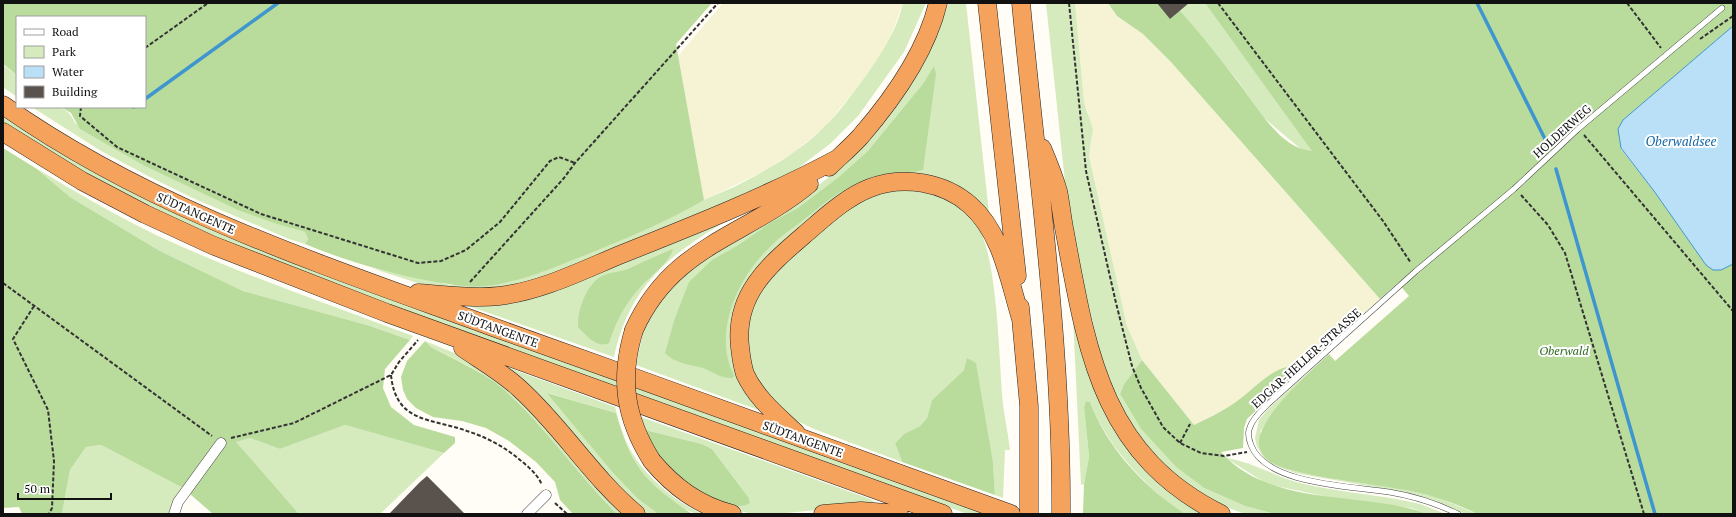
<svg xmlns="http://www.w3.org/2000/svg" width="1736" height="517" viewBox="0 0 1736 517" font-family="'PT Serif',serif">
<rect width="100%" height="100%" fill="#fffdf5"/>
<path fill="#f6f3d4" d="M723,3H903L887,46L855,90L825,127L794,152L762,172L704,200L678,56Z
M1075,3H1108L1117,16L1143,34L1171,62L1380,299L1301,368L1294,366L1231,406L1194,425L1142,360L1127,326L1089,156L1092,139L1088,111L1084,102Z"/>
<path fill="#d5ebbd" d="M903,3H926L904,52L858,116L831,143L788,176L552,275L499,291L430,287L371,268L451,285L486,286L513,281L734,187C765,171 800,152 825,126C841,111 854,91 867,74C883,51 897,30 903,3Z
M949,3H966L989,213L981,205L873,180L737,309L761,411L636,365L643,333L658,301L686,272L713,253L792,206L843,166L863,146L934,40Z
M1046,3H1075L1084,102L1093,129L1089,156L1127,326L1142,360L1124,384L1120,394L1141,429L1176,467L1204,488L1245,506L1275,514H1245L1237,511L1219,504L1189,485L1159,460L1126,418L1105,372L1083,283L1066,191Z
M1173,3H1205L1313,151L1302,150L1263,117L1239,82Z
M3,65L17,75V97L3,87Z
M32,107C53,107 66,102 75,123C150,164 222,209 305,232L308,239L305,244L289,239L195,199L152,178L101,151Z
M3,113L99,173L989,514H967L962,512L420,317L236,247L149,208L85,174L3,122Z
M37,169C76,192 115,215 156,235C240,274 327,304 413,336L410,340L367,325L243,291L160,251L70,197Z
M888,190C925,191 948,192 975,223C997,247 999,356 1002,393C1003,412 1008,431 1010,450H1005L1003,498L995,495L993,463L964,370L932,400L927,418L920,426L904,434L895,443L902,462L814,429L795,420L777,408L755,380L746,349L751,303L771,273L858,200Z
M718,223V226C663,259 628,292 614,357L463,304Z
M1073,317L1090,377L1100,402L1117,434L1206,514C1200,514 1190,516 1184,514C1175,510 1165,500 1157,493C1128,466 1105,439 1090,402L1086,401L1084,407L1089,457L1084,484L1081,485Z
M425,341L464,357L511,388L626,514H617C576,473 544,424 500,386C482,372 452,357 431,347Z
M504,366L615,407C619,422 623,436 630,449C643,474 676,503 703,514C691,514 685,509 675,503C640,479 628,453 616,413L548,393L613,473L637,498L658,514H643Z
M1304,376L1267,421L1260,432L1289,470L1333,479L1398,488L1440,498L1477,514H1466L1429,500L1402,492L1295,473L1271,464L1264,458L1257,447L1255,438L1259,420L1268,409Z
M641,417L870,499L877,504L776,514H754L738,511L712,502L669,469L655,451L673,470L715,499L750,503L749,498L712,449L702,444L645,430Z
M345,425L444,453L380,514H299L235,442L250,438L280,449Z
M101,445L183,488L171,514H62L70,470L86,447Z
M1226,458C1254,462 1277,478 1304,484C1338,492 1372,494 1406,501L1420,504L1446,514H1428L1411,508L1338,499L1267,484Z"/>
<path fill="#b9dc9c" d="M3,3H712L676,44L704,200C665,223 624,239 583,256C552,268 521,282 487,286C469,288 448,284 430,281C387,273 346,261 305,244L308,239L305,232L274,223L238,210L143,165L80,129L71,113L61,107H145V17H17V75L3,64Z
M1108,3H1173C1195,27 1215,52 1235,78C1255,102 1278,149 1312,151L1205,3H1733V26L1623,120L1621,149L1654,191L1697,252L1729,266L1733,264V514H1477C1470,510 1462,507 1455,504C1410,486 1360,485 1312,475C1299,472 1284,469 1272,463C1265,459 1259,451 1259,443C1258,418 1310,371 1329,354L1335,361L1409,296L1398,283L1380,299L1171,62L1143,34L1117,16Z
M934,66L936,74L923,170C910,173 897,172 884,174C873,176 862,182 852,186C836,193 821,206 807,217C795,227 780,236 769,248C738,277 712,334 734,375L733,378C721,379 714,372 703,368C689,364 676,364 665,353L675,318L689,282L712,260L737,246L770,223L798,208L839,177L868,151L923,84Z
M3,148L37,169L70,197L160,251L243,291L367,325L410,340L385,369L383,388L391,407L414,425L455,437V443L444,453L345,425L280,449L250,438L236,442L299,514H213L183,488L101,445L86,447L70,470L62,514H22L19,507L3,508Z
M673,249C670,263 646,279 637,291C624,306 615,324 609,343C597,349 586,335 578,327C577,310 587,282 604,275C612,272 620,272 628,269C643,262 658,255 673,249Z
M425,341L431,347C452,358 482,372 500,386C544,424 576,473 617,514H573L560,500L555,482L536,462L509,441L486,428L462,421L433,417L416,408L407,399L403,390L401,377L407,361Z
M967,358L976,363L993,463L995,495L902,462L895,443L904,434L920,426L927,418L932,400L964,370Z
M1142,360L1194,425C1206,419 1219,413 1230,406C1251,394 1276,359 1301,368L1247,419L1244,428L1243,448L1221,452C1272,509 1363,490 1428,514H1275L1245,506L1204,488L1176,467L1141,429L1120,394L1124,384Z
M547,393L616,413C632,468 645,482 692,514H658L637,498L613,473Z
M1086,401L1090,402C1108,449 1143,486 1185,514H1083L1084,484L1089,457L1084,407Z
M645,430L702,444L712,449L749,498L750,503C726,517 675,475 661,457C654,449 650,439 645,430Z"/>
<path fill="#b9e0f7" stroke="#3f96cf" d="M1733,26V264L1721,270H1713L1706,265L1654,191L1621,148L1618,129L1623,120Z"/>
<g fill="none" stroke-linecap="round" stroke-linejoin="round">
<path stroke="#3f96cf" stroke-width="3.5" d="M1477,3L1545,139
M145,99L278,3
M133,107H134
M1556,169L1655,514"/>
</g>
<path fill="#5a524d" d="M1157,3H1189L1170,19Z
M427,476L465,514H389L420,482Z"/>
<g fill="none" stroke-linecap="round" stroke-linejoin="round">
<g stroke="#444" stroke-width="6">
<path id="lane" d="M1458,514C1436,503 1413,496 1389,492C1352,486 1266,485 1251,445C1249,440 1247,433 1250,427C1253,418 1261,411 1268,404L1416,271L1514,189L1578,129L1722,8"/>
</g>
<g stroke="#444" stroke-width="11">
<path id="street" d="M174,514L178,502L221,443
M527,514L546,495"/>
</g>
<g stroke="#222" stroke-width="19">
<path id="highway" d="M987,3L1017,276
M1021,3C1037,173 1062,343 1061,514
M3,105C150,209 323,265 490,326C664,388 838,451 1011,514
M3,132L82,181L145,214L212,245L387,313L943,514
M1042,148C1048,162 1054,177 1058,191C1061,205 1062,219 1065,233C1087,352 1102,455 1221,514
M829,167C839,157 850,148 860,137C893,99 926,53 938,3
M418,293C445,295 473,299 499,296C542,291 583,270 622,254C695,225 768,196 837,159
M1020,307L1029,406V514
M634,330C672,245 745,237 809,184
M463,348C482,361 503,373 520,389C562,427 592,477 636,514
M796,433C777,415 756,398 745,374C742,365 741,356 740,347C734,295 768,266 804,235C824,218 846,197 870,188C903,175 944,182 970,205C1002,233 1009,280 1021,319
M652,461C674,487 698,505 732,514
M823,514L861,511L899,514"/>
</g>
<path stroke="#333" stroke-width="2" stroke-dasharray="4 2" stroke-linecap="butt" d="M1069,3L1086,171L1116,303L1132,366L1141,388L1163,427L1180,443L1201,453L1224,456L1247,452
M1218,3L1383,221L1411,263
M1627,3L1661,48
M1700,39L1733,16
M145,48L208,3
M81,107L80,116L117,147L261,214L418,263L441,261L466,250L500,222L550,161L559,157L575,163
M1584,135L1733,311
M1521,195L1548,225L1565,253L1644,514
M470,282L564,178L575,163L718,3
M3,283L212,436
M34,306L13,339L48,410L54,461L52,508L49,514
M391,375C396,424 432,418 467,431C486,437 505,447 520,460C529,467 538,475 542,485
M231,438L294,423L391,375L399,362L418,340
M1180,443L1190,424
M555,503L567,514"/>
<use href="#lane" stroke="#fff" stroke-width="5"/>
<use href="#street" stroke="#fff" stroke-width="10"/>
<use href="#highway" stroke="#f5a25d" stroke-width="18"/>
<g stroke="#222" stroke-width="19" stroke-linecap="butt">
<path id="highway-bridge" d="M634,330C619,379 625,418 652,461"/>
</g>
<use href="#highway-bridge" stroke="#f5a25d" stroke-width="18"/>
</g>
<g text-anchor="middle" dominant-baseline="central" stroke-width="4" stroke-linejoin="round" paint-order="stroke">
<g font-size="12" fill="#111" stroke="#fff">
<text transform="translate(1562 131) rotate(-42)">HOLDERWEG</text>
<text transform="translate(196 213) rotate(24)">SÜDTANGENTE</text>
<text transform="translate(498 329) rotate(20)">SÜDTANGENTE</text>
<text transform="translate(1306 358) rotate(-42)">EDGAR-HELLER-STRASSE</text>
<text transform="translate(803 439) rotate(20)">SÜDTANGENTE</text>
</g>
<g font-size="12" font-style="italic" fill="#2f6b1f" stroke="#fff">
<text x="1564" y="350">Oberwald</text>
</g>
<g font-size="13" font-style="italic" fill="#1768a6" stroke="#fff">
<text x="1681" y="141">Oberwaldsee</text>
</g>
</g>
<rect width="1736" height="517" fill="none" stroke="#111111" stroke-width="8"/>
<rect x="16" y="16" width="130" height="92" fill="#ffffff" stroke="#a0a0a0"/>
<rect x="24" y="29" width="20" height="6" fill="#ffffff" stroke="#a0a0a0"/>
<text x="52" y="36" font-size="12" fill="#111111">Road</text>
<rect x="24" y="46" width="20" height="12" fill="#d5ebbd" stroke="#a0a0a0"/>
<text x="52" y="56" font-size="12" fill="#111111">Park</text>
<rect x="24" y="66" width="20" height="12" fill="#b9e0f7" stroke="#a0a0a0"/>
<text x="52" y="76" font-size="12" fill="#111111">Water</text>
<rect x="24" y="86" width="20" height="12" fill="#5a524d" stroke="#a0a0a0"/>
<text x="52" y="96" font-size="12" fill="#111111">Building</text>
<path d="M18 493v6h93v-6" fill="none" stroke="#111111" stroke-width="2"/>
<text x="24" y="493" font-size="12" fill="#111111" stroke="#ffffff" stroke-width="3" paint-order="stroke">50 m</text>
</svg>
